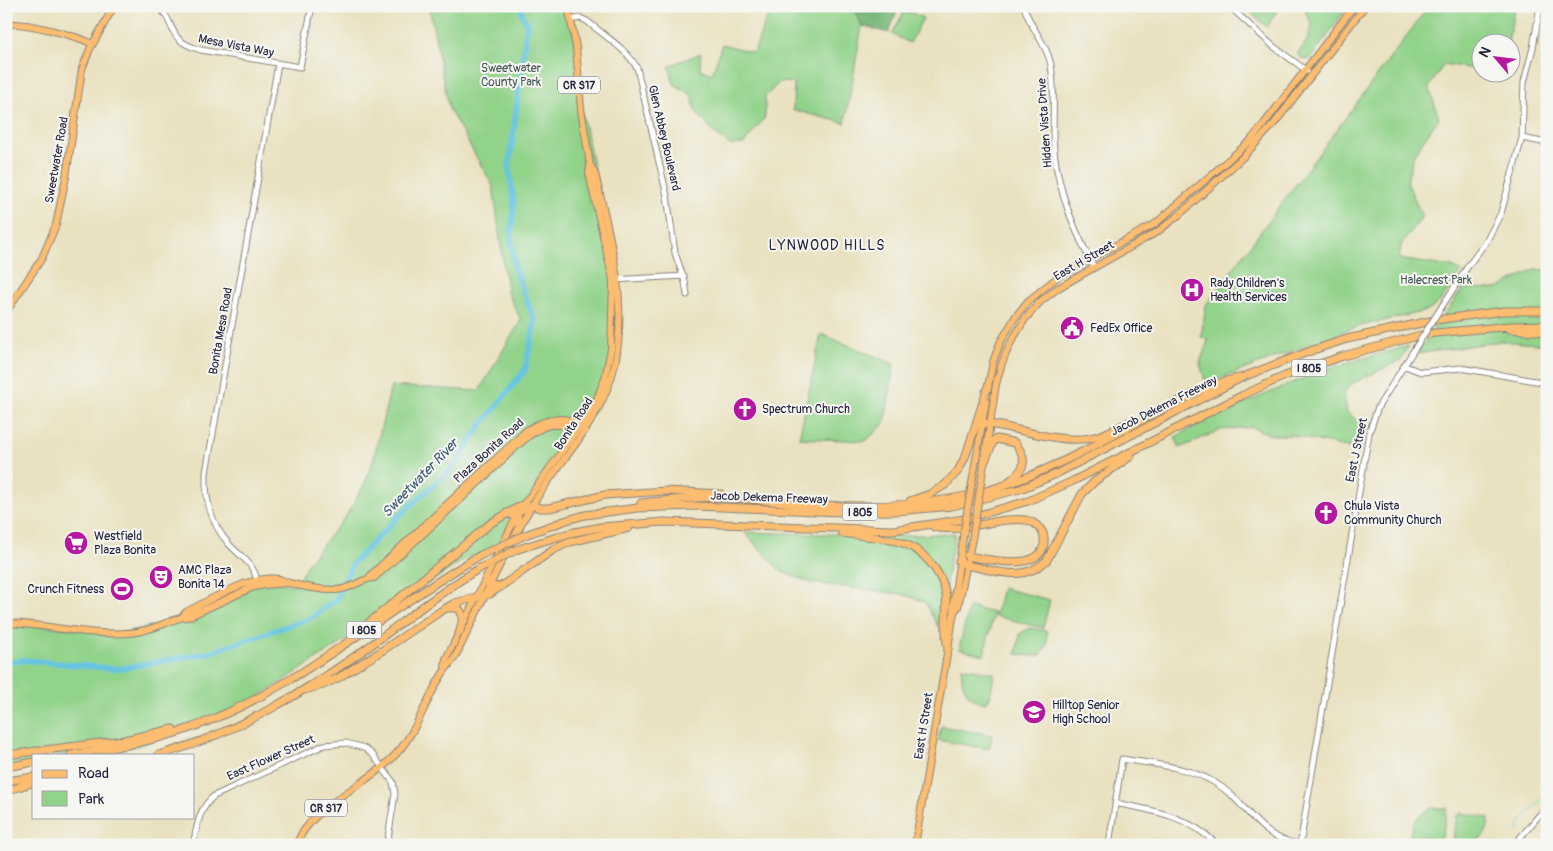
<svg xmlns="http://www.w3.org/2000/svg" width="1553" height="851" viewBox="0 0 1553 851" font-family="Pangolin,sans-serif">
<rect width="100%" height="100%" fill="#f6f6f2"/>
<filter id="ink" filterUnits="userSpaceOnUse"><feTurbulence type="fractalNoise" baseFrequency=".02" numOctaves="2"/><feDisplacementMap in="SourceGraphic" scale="10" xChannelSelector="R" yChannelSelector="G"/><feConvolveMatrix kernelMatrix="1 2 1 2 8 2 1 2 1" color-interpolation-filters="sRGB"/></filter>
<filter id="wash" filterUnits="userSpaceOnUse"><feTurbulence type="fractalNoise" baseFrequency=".0096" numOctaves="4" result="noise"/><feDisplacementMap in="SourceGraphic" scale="20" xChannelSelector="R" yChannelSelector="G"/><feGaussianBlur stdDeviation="1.12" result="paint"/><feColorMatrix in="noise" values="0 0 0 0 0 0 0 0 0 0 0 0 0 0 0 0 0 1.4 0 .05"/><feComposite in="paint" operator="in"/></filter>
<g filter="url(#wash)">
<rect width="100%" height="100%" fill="#e9e1bf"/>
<path fill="#92d38a" stroke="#5a7a62" d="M429,6H567L572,20L581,109L615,268L617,301L615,349L612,367L597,407L512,537L481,555L467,558L418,590L388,613L252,701L142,745L93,755H34V765L6,770V623L120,633L171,622L258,582L296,585L307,564L346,516L364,485L373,461L391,386L479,391L521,320L507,292L493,186L449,109Z
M771,6H854L862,26L845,123L793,110L794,83L780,82L765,97V117L744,144L730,145L712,131L695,110L692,95L674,84L669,66L701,53L700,69L712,74L722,44L754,53Z
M1243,6H1280L1267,27Z
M1303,6H1348L1311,59L1304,60L1297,54L1307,41L1312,25Z
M1429,6H1515L1508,42H1480V70L1444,64L1429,87L1439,118L1414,154L1407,182L1422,217L1401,245L1399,259L1452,267L1461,271L1443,298L1430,310L1356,327L1206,384L1200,363L1208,340L1201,337L1206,305Z
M905,10L923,18L910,43L892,34Z
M1535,269L1547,270V345L1501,341L1417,354L1463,288L1497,289Z
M821,334L894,364L885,423L866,441L799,438Z
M1408,346L1401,360L1351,384L1344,394L1347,412L1365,428L1360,450L1290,435H1271L1252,427L1220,430L1180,448L1175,437L1210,418L1325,369Z
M744,532L901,536L955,533L938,627L925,602L901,594L812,583L782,572Z
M1002,588L1050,600L1043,628L995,616Z
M969,607L994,613L984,655L959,649Z
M1029,628L1047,631V646L1041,655L1034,656L1016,654L1020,634Z
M962,667L994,673L990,697L986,703C967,700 960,686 962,667Z
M941,726L992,735L989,749L938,740Z
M1432,808H1447L1442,837L1438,840L1410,836C1411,822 1419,813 1432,808Z
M1461,813L1489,818C1488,842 1472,845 1452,845L1457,816Z"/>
<path fill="#75b576" stroke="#4c6c58" d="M854,6H898V8L889,33L862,26Z"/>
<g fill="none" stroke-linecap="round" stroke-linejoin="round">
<path stroke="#65c5e3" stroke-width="1" d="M1518,831L1520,823L1547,793"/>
<path stroke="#65c5e3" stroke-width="5.5" d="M6,663L24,660L117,669L208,653L311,618L337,599L352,564L400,515L448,472L459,460L474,435L525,370L535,321L515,270L511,240L514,203L509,168L527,24L522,15L521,6"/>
</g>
</g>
<g filter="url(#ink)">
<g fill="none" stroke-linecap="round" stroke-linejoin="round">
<g stroke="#86827d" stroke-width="7">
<path id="minor" d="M159,6C178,28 166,40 201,50L300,67L312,6
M1024,6C1029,27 1047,43 1051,65C1055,89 1053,113 1053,137C1055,184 1072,227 1094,267
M1229,6L1273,46L1307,71
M571,20L580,18L587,21C603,35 627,49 637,68L667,196L675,253L685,282L687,295
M1522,138L1547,143
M613,280L684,276
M1446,300L1468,266L1486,242L1501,213L1522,138L1524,82L1533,48L1540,6
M1405,366L1421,372L1461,368L1547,383
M257,583C256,564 239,556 228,543C210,522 205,499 206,473L278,64
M1115,803C1152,810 1190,816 1217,845
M193,845C197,826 199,808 214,796L324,745L346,743L364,748L373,755L393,782L395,794L387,845
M1109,845L1122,759C1152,764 1185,766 1212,781C1249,801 1254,838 1300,844
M1300,845L1369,433L1378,407L1412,353
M1514,845L1547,806"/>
</g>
<g stroke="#86827d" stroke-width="8">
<path id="major" d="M6,24C26,22 74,35 93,44
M6,312L42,258L56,225L66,177L82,69L90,49L114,6
M987,391L993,362L1000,343L1016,316L1028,301L1059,276L1155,224L1250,141L1264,124L1354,6
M972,483L986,401
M981,483L996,384L1002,363L1010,344L1025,319L1041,301L1058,288L1157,232L1179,215L1244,156L1273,125L1365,6
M369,578L372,574L527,430C545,419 565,414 584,426
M954,612L958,607L973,534
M182,617L186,612C212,599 249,575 279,579C283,580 285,582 289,583C304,587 319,590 335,590C352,590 361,578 374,578C414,543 452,507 491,471C505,458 528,432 547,426C559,422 569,428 581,428
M6,623C47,624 87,636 129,633C141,632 154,628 166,623C173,621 180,616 188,617L251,588L264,585L286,583
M445,667L446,659L510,529L524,504L586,418L595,404L605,378L611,349L613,280L589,173L590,165L581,109L576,47L568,6
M296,845C312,804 368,786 397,753C422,725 429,686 454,659C480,608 502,555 531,507C560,459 603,420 615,364C628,298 610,238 595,174L590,165
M915,845L954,612L953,606L964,530"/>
</g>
<g stroke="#86827d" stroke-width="9">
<path id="highway" d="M1510,329L1547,332
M983,423C1017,427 1057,444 1091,438C1105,435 1119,427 1131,421
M984,463L994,440L997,439L1015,443C1029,460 1025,470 1008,482
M910,501L930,494L945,485L958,471L966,455L988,386
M641,503C660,501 679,499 697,498C732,496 768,501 803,504C863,508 924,507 983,492C1036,477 1083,452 1131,426C1155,413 1179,400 1205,389C1217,384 1228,379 1240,378
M520,510L532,505L540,508H549L605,495L666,491L721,494
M507,513L517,517L520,521L519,528
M934,527C956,532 983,523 1006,520C1013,520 1023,518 1029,521C1036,523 1043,530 1044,537C1048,575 987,559 967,556
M842,533C861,536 882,537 900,542C923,549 942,572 946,595C947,606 946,616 946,626C945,634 947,642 948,649
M525,535L567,520L585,515L637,508L696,506L841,512L896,511L952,506L1020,489L1054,475L1243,377L1313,350L1347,339L1435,320L1504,311H1547
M518,549L570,533L601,527L664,522L893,530L965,519L1028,501L1073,481L1243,395L1285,376L1343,356L1425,334L1511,326L1547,325
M959,561L966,565C996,570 1022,584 1047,560L1082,494L1095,481L1131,456
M486,577L487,582L490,586L501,587
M449,608H458C465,615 462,622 460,631
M365,626L491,523L524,504
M304,690L323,685L338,678L383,650L441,611L455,603L490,594L553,550L570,542L629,528
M6,755L124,740L173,729
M71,755C108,748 146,743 182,731C293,694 381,612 481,555
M158,755C237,734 312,688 378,640C412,615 444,589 480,568
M6,767L34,762
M6,781L34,777
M6,791L34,782"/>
</g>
<use href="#minor" stroke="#fff" stroke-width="5"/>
<use href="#major" stroke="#fcbd6f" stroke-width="6"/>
<use href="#highway" stroke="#fcbd6f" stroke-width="7"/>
<g stroke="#86827d" stroke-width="7" stroke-linecap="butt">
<path id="minor-bridge" d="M1412,353L1446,300"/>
</g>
<g stroke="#86827d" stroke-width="8" stroke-linecap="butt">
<path id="major-bridge" d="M964,530L972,483
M973,534L981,483"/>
</g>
<g stroke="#86827d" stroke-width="9" stroke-linecap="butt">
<path id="highway-bridge" d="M481,555L525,535
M480,568L518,549"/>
</g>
<use href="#minor-bridge" stroke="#fff" stroke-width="5"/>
<use href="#major-bridge" stroke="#fcbd6f" stroke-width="6"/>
<use href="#highway-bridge" stroke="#fcbd6f" stroke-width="7"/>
</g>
</g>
<defs>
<g id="hospital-disc" transform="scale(1.25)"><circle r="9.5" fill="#b5179e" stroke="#f6f6f2"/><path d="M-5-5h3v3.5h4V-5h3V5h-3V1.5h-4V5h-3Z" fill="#fff"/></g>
<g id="civic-disc" transform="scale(1.25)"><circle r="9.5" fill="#b5179e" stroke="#f6f6f2"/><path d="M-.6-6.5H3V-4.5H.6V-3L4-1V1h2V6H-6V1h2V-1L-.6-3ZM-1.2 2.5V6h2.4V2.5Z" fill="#fff"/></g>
<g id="church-disc" transform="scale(1.25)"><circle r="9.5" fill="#b5179e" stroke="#f6f6f2"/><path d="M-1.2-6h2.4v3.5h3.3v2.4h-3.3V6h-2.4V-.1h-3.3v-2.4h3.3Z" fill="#fff"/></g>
<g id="supermarket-disc" transform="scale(1.25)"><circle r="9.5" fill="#b5179e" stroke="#f6f6f2"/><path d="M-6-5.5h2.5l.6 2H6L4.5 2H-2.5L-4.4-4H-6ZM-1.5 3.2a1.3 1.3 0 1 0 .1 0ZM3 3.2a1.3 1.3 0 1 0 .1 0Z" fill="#fff"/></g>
<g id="theatre-disc" transform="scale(1.25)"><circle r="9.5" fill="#b5179e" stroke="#f6f6f2"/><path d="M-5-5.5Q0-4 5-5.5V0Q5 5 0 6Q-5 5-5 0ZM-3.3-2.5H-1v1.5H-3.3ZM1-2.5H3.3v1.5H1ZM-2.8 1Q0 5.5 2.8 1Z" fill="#fff"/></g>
<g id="stadium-disc" transform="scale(1.25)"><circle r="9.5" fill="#b5179e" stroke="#f6f6f2"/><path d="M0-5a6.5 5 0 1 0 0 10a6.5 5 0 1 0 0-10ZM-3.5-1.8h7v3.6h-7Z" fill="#fff"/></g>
<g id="school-disc" transform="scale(1.25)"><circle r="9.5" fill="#b5179e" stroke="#f6f6f2"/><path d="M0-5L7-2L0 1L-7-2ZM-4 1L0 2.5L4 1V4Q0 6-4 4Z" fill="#fff"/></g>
</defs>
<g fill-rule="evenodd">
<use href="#hospital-disc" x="1192" y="290"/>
<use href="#civic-disc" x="1072" y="328"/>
<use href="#church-disc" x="745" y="409"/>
<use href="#church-disc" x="1326" y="513"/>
<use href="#supermarket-disc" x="76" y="543"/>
<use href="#theatre-disc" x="161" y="577"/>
<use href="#stadium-disc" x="122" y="589"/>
<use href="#school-disc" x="1034" y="712"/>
</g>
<g text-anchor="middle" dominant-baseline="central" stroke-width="4" stroke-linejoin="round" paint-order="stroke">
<g fill="#f6f6f2" stroke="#626272" stroke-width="1">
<rect x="558" y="76.5" width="42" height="17" rx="4"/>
<rect x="1291.5" y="359.5" width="35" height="17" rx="4"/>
<rect x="842.5" y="503.5" width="35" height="17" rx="4"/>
<rect x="346.5" y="621.5" width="35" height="17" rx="4"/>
<rect x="305" y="799.5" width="42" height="17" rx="4"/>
</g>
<g font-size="11" font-weight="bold" fill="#22223b">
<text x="579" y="85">CR S17</text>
<text x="1309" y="368">I 805</text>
<text x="860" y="512">I 805</text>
<text x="364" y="630">I 805</text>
<text x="326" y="808">CR S17</text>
</g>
<g font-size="12" fill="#22223b" stroke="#f6f6f2">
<text transform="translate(236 46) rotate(11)">Mesa Vista Way</text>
<text transform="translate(1045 123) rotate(-94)">Hidden Vista Drive</text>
<text transform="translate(664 138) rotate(77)">Glen Abbey Boulevard</text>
<text transform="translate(57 160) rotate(-80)">Sweetwater Road</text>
<text transform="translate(1084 261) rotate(-30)">East H Street</text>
<text transform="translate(221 331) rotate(-80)">Bonita Mesa Road</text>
<text transform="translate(1164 406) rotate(-27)">Jacob Dekema Freeway</text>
<text transform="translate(574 424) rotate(-57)">Bonita Road</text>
<text transform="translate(1357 450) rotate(-78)">East J Street</text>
<text transform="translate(489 451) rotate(-42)">Plaza Bonita Road</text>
<text transform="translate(769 498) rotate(2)">Jacob Dekema Freeway</text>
<text transform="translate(924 726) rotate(-81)">East H Street</text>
<text transform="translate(271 758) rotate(-24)">East Flower Street</text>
</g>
<g font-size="12" fill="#445753" stroke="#f6f6f2">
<text x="511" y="68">Sweetwater<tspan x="511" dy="14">County Park</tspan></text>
<text x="1436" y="280">Halecrest Park</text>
</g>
<g font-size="12" fill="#22223b" stroke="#f6f6f2" text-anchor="start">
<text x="1210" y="283">Rady Children's<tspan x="1210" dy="14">Health Services</tspan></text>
<text x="1090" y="328">FedEx Office</text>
<text x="762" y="409">Spectrum Church</text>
<text x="1344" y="506">Chula Vista<tspan x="1344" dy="14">Community Church</tspan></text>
<text x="94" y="536">Westfield<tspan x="94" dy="14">Plaza Bonita</tspan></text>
<text x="178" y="570">AMC Plaza<tspan x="178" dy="14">Bonita 14</tspan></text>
<text x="104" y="589" text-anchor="end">Crunch Fitness</text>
<text x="1052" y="705">Hilltop Senior<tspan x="1052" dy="14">High School</tspan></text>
</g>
<g font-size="14" letter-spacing="1" fill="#22223b" stroke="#f6f6f2">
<text x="827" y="245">LYNWOOD HILLS</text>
</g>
<g font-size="14" font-style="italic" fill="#395b76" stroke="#f6f6f2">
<text transform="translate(420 478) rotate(-46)">Sweetwater River</text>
</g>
</g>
<rect width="1553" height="851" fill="none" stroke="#f6f6f2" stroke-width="25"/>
<rect x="32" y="754" width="162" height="65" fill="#f6f6f2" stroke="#a1a1a9"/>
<rect x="42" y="770" width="25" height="8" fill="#fcbd6f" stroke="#a1a1a9"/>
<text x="78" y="778" font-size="15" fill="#22223b">Road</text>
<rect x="42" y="791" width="25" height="15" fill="#92d38a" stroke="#a1a1a9"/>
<text x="78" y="804" font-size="15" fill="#22223b">Park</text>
<g transform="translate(1496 58) rotate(298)"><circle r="24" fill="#f6f6f2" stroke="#a1a1a9"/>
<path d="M0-4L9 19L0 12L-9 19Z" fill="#b5179e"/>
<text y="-8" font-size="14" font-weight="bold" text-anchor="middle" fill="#22223b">N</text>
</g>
</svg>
